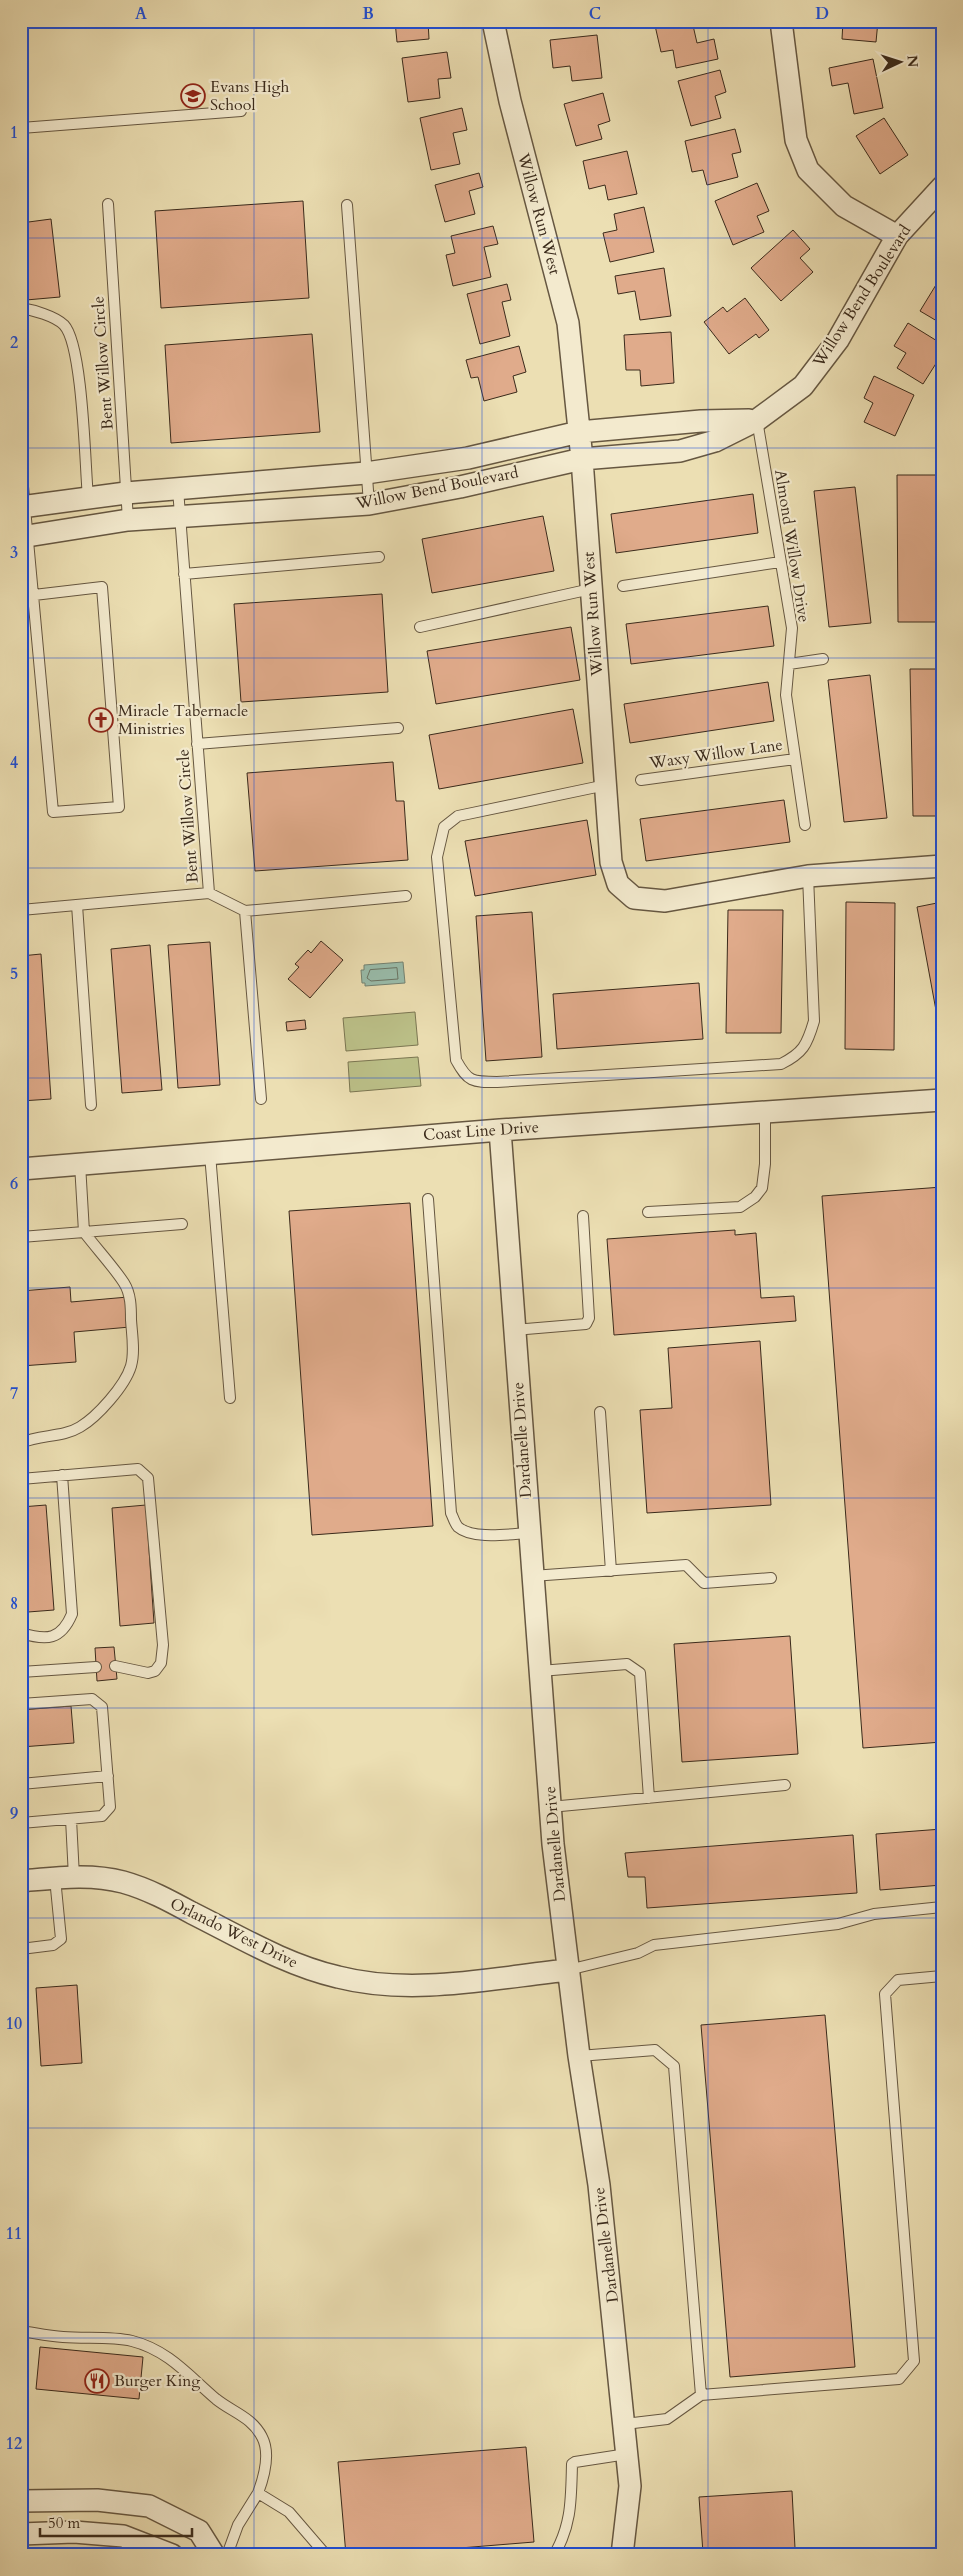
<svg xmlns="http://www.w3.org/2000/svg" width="963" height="2576" viewBox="0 0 963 2576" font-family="Cardo,serif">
<rect width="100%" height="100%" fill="#ecdfb3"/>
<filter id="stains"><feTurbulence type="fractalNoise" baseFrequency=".004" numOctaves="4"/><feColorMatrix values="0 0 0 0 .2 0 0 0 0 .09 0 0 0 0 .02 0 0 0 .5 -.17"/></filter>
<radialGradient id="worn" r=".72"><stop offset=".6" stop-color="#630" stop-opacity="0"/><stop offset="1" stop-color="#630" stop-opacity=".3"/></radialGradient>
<path fill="#bcc189" stroke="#7b7652" d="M415,1012L418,1045L346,1051L343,1018Z
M418,1057L421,1086L350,1092L348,1062Z"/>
<path fill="#99bdac" stroke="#738272" d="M403,962L405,983L365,986V983H362L361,970H364V965Z"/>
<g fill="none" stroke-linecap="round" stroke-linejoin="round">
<path stroke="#6a7464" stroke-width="1" d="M397,968L398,979L371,981L367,978L370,970Z"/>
</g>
<path fill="#e0ab8b" stroke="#3a2a1b" d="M395,21H428L429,39L397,42Z
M654,21H692L697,43L714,39L718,59L676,68L673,50L661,52Z
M843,21H878L876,42L842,39Z
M597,35L602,78L572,81L570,66L553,68L550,40Z
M447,52L451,78L438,79L440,98L408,102L402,58Z
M873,59L883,108L854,114L848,83L832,86L829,68Z
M720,70L726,92L715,96L721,118L691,126L678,81Z
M603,93L610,121L598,125L602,139L576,146L564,104Z
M462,108L467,130L453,133L460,164L431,170L420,118Z
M884,118L908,155L880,174L856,136Z
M735,129L741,152L732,154L738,177L707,185L703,170L692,172L685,141Z
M627,151L637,194L608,200L605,185L589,189L583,161Z
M479,173L483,187L469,191L475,214L445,222L435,185Z
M757,183L769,211L757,216L764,232L733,245L715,201Z
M303,201L309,298L161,308L155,211Z
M644,207L654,252L610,262L603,233L617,230L614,214Z
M51,219L60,297L26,300L21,266V223Z
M493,226L498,244L484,247L491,277L453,286L446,255L455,253L451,236Z
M793,230L810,249L800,258L813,272L781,301L751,268Z
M664,268L671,316L640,320L635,291L618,294L615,276Z
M942,275V324L920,311Z
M507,284L511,300L502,302L510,336L480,344L467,294Z
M745,298L769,330L759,338L756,334L729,354L704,322L723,307L727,312Z
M908,323L942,344V354L923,384L897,368L906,353L894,346Z
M671,332L674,383L641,386L640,370H626L624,335Z
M312,334L320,432L171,443L165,345Z
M519,346L526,372L513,376L517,392L484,401L478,377L471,378L466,360Z
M874,376L914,395L895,436L864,422L873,403L864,398Z
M897,475H940V622H898Z
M855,487L871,623L829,627L814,491Z
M753,494L758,533L616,553L611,514Z
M543,516L554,571L432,593L422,539Z
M382,594L388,692L241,702L234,604Z
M768,606L774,646L631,664L626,624Z
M571,627L580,680L436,704L427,651Z
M910,669H942V816H913Z
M870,675L887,818L844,822L828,680Z
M768,682L774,721L630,743L624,704Z
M573,709L583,763L439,789L429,735Z
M393,762L396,801H404L408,860L255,871L247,773Z
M784,800L790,842L646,861L640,819Z
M587,820L596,875L475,896L465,841Z
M846,902L895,903L894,1050L845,1049Z
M942,902V1043L917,907Z
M728,910H783L781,1033H726Z
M532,912L542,1057L486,1061L476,916Z
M321,941L343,960L310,998L288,979L299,967L295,964L308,950L311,953Z
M210,942L220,1085L178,1088L168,945Z
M150,945L162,1090L122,1093L111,949Z
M41,954L51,1099L21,1101V956Z
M699,983L703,1039L557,1049L553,994Z
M305,1020L306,1029L287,1031L286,1022Z
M942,1187V1742L863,1748L822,1196Z
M410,1203L433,1526L312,1535L289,1211Z
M735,1230V1235L756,1233L761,1298L794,1296L796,1321L614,1335L607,1239Z
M70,1287L71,1302L128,1297L130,1327L74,1332L76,1362L21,1366V1291Z
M760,1341L771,1505L647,1513L640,1410L672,1408L668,1348Z
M46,1505L54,1610L28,1612L21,1507Z
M146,1505L154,1623L120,1626L112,1508Z
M790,1636L798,1754L682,1762L674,1644Z
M114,1647L117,1679L97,1681L95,1648Z
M71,1706L74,1743L21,1747V1710Z
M942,1829V1885L880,1890L876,1834Z
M853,1835L857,1893L647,1908L645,1877H628L625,1853Z
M77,1985L82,2063L41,2066L36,1988Z
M825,2015L855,2367L730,2377L701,2025Z
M40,2347L143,2357L139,2399L36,2389Z
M526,2447L534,2542L374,2555H346L338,2462Z
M792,2491L795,2548L703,2553L699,2497Z"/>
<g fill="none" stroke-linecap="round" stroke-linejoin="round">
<g stroke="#665741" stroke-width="12">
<path id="lane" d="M21,128L241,111
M108,204L128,520
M347,205L369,504
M21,308C33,310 55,316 64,325C83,345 85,466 88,498
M757,420L792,628L786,695L805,825
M21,465L53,812L119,807L102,587L34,595
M184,574L379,557
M623,586L780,562
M420,627L591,589
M789,664L823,659
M197,744L398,728
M641,780L795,759
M606,785L458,816L444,827L437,857L456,1060C468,1082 472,1082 497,1082L781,1064C803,1053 807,1045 814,1021L808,876
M209,893L245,911L261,1099
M77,905L91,1105
M21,910L209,893L178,489
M245,911L406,896
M210,1154L230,1398
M428,1199L451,1513C453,1517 455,1524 458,1527C473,1540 510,1534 529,1533
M648,1212L740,1207L755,1197L762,1188L765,1164V1112
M84,1232L182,1224
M21,1237L84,1232L80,1164
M514,1330L586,1324L589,1318L583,1216
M600,1412L611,1571
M21,1443C40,1434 62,1438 80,1427C97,1417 125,1386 131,1366C135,1352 132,1335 131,1320C131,1308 131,1294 124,1283C113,1266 96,1248 84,1232
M21,1479L138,1469L148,1478L163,1645L161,1663L155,1671L148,1673L115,1666
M532,1576L686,1565L704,1583L771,1578
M21,1633C47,1641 61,1640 72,1614L62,1475
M540,1671L627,1664L640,1673L649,1798
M21,1672L96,1667
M21,1704L92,1699L102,1707L110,1807L102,1816L21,1823
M21,1784L108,1776
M550,1807L785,1785
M71,1819L74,1877
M21,1949L53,1945L61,1939L55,1878
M568,1970L638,1953L654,1945L838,1924L874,1914L942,1907
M579,2056L655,2050L674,2066L701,2395
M21,2331C35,2333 49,2336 63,2337C85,2339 110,2336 132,2341C168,2350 189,2376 216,2399C232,2412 252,2417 262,2437C271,2454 264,2477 258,2493
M625,2424L667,2419L701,2395L899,2379L914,2361L885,1994L898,1980L942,1976
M227,2555L238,2525L258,2493L289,2512L326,2555
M554,2555C572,2525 571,2498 572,2464L575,2462L627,2454"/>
</g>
<g stroke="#665741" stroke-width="24">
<path id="street" d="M493,21L510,101L568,323L582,459L611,862L618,884L634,898L665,901L808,876L942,866
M781,21L796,140L808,170L844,206L897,236
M21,507L126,493L366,473L468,458L579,432L701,421L749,420
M21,537L128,520L369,504L460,487L582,459L680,451L715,441L757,420L803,386L838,340L897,236L942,187
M500,1130L553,1844L579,2056L599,2185L630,2486L622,2555
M21,1169L500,1130L942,1100
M21,1881C55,1878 90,1873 123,1882C148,1889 170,1901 192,1913C240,1937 286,1965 338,1977C412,1996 493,1978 568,1970
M21,2501L97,2500L149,2506L199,2531L214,2555
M21,2534L74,2532L123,2536L172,2555"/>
</g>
<use href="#lane" stroke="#f3eace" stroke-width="10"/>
<use href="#street" stroke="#f3eace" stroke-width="21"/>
</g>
<path fill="none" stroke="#1d4ed8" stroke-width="1" stroke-opacity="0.55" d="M254,21V2555M482,21V2555M708,21V2555M21,238H942M21,448H942M21,658H942M21,868H942M21,1078H942M21,1288H942M21,1498H942M21,1708H942M21,1918H942M21,2128H942M21,2338H942"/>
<defs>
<g id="school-ring" transform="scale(1.25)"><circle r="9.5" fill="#f3eace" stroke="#8f2418" stroke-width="1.5"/><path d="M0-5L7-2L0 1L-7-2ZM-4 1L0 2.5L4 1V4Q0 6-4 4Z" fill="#8f2418"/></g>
<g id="church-ring" transform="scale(1.25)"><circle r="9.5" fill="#f3eace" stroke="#8f2418" stroke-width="1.5"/><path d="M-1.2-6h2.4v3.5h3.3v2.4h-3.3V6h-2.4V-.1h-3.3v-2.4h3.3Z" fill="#8f2418"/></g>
<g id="restaurant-ring" transform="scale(1.25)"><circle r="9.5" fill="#f3eace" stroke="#8f2418" stroke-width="1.5"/><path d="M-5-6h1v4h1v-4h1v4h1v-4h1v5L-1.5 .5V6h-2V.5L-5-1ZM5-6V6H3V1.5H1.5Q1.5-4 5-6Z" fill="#8f2418"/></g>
</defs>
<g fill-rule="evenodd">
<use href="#school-ring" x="193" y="96"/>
<use href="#church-ring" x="101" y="720"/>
<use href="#restaurant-ring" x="97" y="2381"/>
</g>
<g text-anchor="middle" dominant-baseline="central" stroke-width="4.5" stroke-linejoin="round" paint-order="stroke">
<g font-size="16" fill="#3a2a1b" stroke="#f3eace" text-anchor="start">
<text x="210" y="87">Evans High<tspan x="210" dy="18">School</tspan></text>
<text x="118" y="711">Miracle Tabernacle<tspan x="118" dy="18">Ministries</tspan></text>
<text x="114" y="2381">Burger King</text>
</g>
<g font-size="16" fill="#3a2a1b" stroke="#f3eace">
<text transform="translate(539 214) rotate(75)">Willow Run West</text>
<text transform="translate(862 296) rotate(-57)">Willow Bend Boulevard</text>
<text transform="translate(103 363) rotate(-94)">Bent Willow Circle</text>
<text transform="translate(437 488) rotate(-11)">Willow Bend Boulevard</text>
<text transform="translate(792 546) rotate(81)">Almond Willow Drive</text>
<text transform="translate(593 614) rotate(-94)">Willow Run West</text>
<text transform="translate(716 754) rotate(-8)">Waxy Willow Lane</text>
<text transform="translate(188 816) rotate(-94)">Bent Willow Circle</text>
<text transform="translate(481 1131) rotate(-4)">Coast Line Drive</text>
<text transform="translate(522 1440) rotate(-94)">Dardanelle Drive</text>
<text transform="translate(555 1844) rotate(-95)">Dardanelle Drive</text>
<text transform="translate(234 1933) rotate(26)">Orlando West Drive</text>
<text transform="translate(606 2245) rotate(-97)">Dardanelle Drive</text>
</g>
</g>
<rect width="963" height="2576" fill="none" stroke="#ecdfb3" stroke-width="55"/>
<g transform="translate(900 62) rotate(86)" stroke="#f3eace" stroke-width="4" paint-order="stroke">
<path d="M0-4L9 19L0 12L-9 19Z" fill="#3a2a1b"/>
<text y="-8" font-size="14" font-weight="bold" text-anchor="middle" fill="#3a2a1b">N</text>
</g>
<path d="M40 2528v8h152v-8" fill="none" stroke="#3a2a1b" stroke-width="2.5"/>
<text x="48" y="2528" font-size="15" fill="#3a2a1b" stroke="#f3eace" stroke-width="4" paint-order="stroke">50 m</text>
<rect x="28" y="28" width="908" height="2520" fill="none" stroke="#1d4ed8" stroke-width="2"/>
<g font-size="16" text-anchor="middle" font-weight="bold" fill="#1d4ed8">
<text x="141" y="19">A</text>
<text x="368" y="19">B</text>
<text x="595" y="19">C</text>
<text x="822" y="19">D</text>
<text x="14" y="138">1</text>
<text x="14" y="348">2</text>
<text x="14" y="558">3</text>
<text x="14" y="768">4</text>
<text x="14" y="979">5</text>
<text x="14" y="1189">6</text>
<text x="14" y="1399">7</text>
<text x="14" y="1609">8</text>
<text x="14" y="1819">9</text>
<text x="14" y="2029">10</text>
<text x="14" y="2239">11</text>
<text x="14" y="2449">12</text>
</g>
<rect width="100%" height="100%" filter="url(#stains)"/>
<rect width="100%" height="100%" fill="url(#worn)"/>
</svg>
